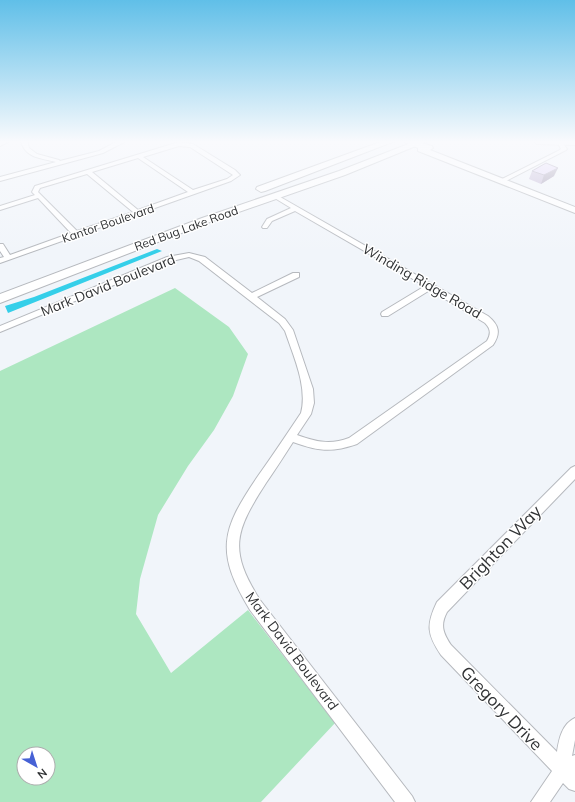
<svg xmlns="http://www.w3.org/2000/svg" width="575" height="802" viewBox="0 0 575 802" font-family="Mulish,sans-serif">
<rect width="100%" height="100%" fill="#f1f5fa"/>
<path fill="#ade7c1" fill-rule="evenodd" d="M175,288L229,327L248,354L233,396L214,430L188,466L158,515L140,579L136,614L171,673L248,610L335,723L261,802H0V371ZM24,754H48V778H24Z"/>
<path fill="#35cfe9" d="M157,249L162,251L8,313L5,306L34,297Z"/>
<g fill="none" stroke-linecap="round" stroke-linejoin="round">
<g stroke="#b6b9be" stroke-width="2">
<path id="street" d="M2,141H10L0,146V142Z
M21,141H27L29,148L37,154L59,160L60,161L99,151L118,141H126L103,153L0,181V177L56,162C41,158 25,158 21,141Z
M557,141H561L567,149L566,150L504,182H500V180L558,151L561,149Z
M179,142L193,144L235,170L240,175L231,181L0,263V258L4,257L0,251V244H3L10,255L71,233L38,198L0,210V206L35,195L32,192L35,186ZM179,146L190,147L233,175L227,179L193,190L143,157ZM138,158L188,192L138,210L92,172ZM87,174L133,212L77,231L38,192L40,188Z
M275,194L488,316C499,325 501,333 493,345L357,444C331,453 318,451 293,442C284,456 275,470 266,483C235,531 228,550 260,600L412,796L415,802H395L250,610C215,552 221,530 258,476C273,455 287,434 301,413C308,387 293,355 285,331L279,323L199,261L189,257L172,261L0,332V326L167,257L189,253L205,257L252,293L293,273H299V277L257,297L285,319L293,330L313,389L314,403L311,414L297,435C316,442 331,445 349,438L487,341C491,334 491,329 485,323L430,290L388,316H382L381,314L382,312L425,286L295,211L272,221L267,228H263L262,227L267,219L291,208L273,197L272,196Z
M575,466V479L447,612C440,625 443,633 451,645L557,752C559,739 562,724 575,718V740L572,756L575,755V791L569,789L563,783L550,802H531L552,771L441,655C427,634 426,625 437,602L571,468Z"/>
</g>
<g stroke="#b6b9be" stroke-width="2">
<path id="secondary" d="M403,141H414L432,146L433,148L430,150L575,207V213L418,151V148Z"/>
</g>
<g stroke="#b6b9be" stroke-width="2">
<path id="primary" d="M383,141H395L265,191L261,192L256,189L257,187Z
M416,141H428L345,175L210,222L0,303V294L202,218L339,171Z
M533,141H575V145L537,144Z"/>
</g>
<use href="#street" fill="#fff" fill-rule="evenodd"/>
<use href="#secondary" fill="#fff" fill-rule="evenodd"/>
<use href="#primary" fill="#fff" fill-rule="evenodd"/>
</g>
<path fill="#c1b5d4" d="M532,171L554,176L541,184L529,179Z"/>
<path fill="#9d94ad" d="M558,168L554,176L541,184L544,175Z"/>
<path fill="#e0d3f7" stroke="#9d94ad" d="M546,163L558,168L544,175L532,171Z"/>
<linearGradient id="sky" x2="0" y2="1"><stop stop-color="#60bfe8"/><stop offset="0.56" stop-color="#f9fafd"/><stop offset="1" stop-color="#f9fafd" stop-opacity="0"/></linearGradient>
<rect width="575" height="253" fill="url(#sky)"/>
<g text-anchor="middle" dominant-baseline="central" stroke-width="3" stroke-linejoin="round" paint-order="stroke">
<g font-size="12" fill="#313335" stroke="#fff">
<text transform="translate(108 223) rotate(-19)">Kantor Boulevard</text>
<text transform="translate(186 228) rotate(-20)">Red Bug Lake Road</text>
</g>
<g font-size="14" fill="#313335" stroke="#fff">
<text transform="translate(422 281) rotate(30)">Winding Ridge Road</text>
<text transform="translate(108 285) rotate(-22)">Mark David Boulevard</text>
<text transform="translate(292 651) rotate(53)">Mark David Boulevard</text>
</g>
<g font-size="17" fill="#313335" stroke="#fff">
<text transform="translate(500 547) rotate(-46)">Brighton Way</text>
<text transform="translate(502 708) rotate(46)">Gregory Drive</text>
</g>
</g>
<g transform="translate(36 766) rotate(141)"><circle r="19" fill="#ffffff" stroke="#adadae"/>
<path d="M0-3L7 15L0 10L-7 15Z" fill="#4661d5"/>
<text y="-6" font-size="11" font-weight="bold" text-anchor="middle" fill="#313335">N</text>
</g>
</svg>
